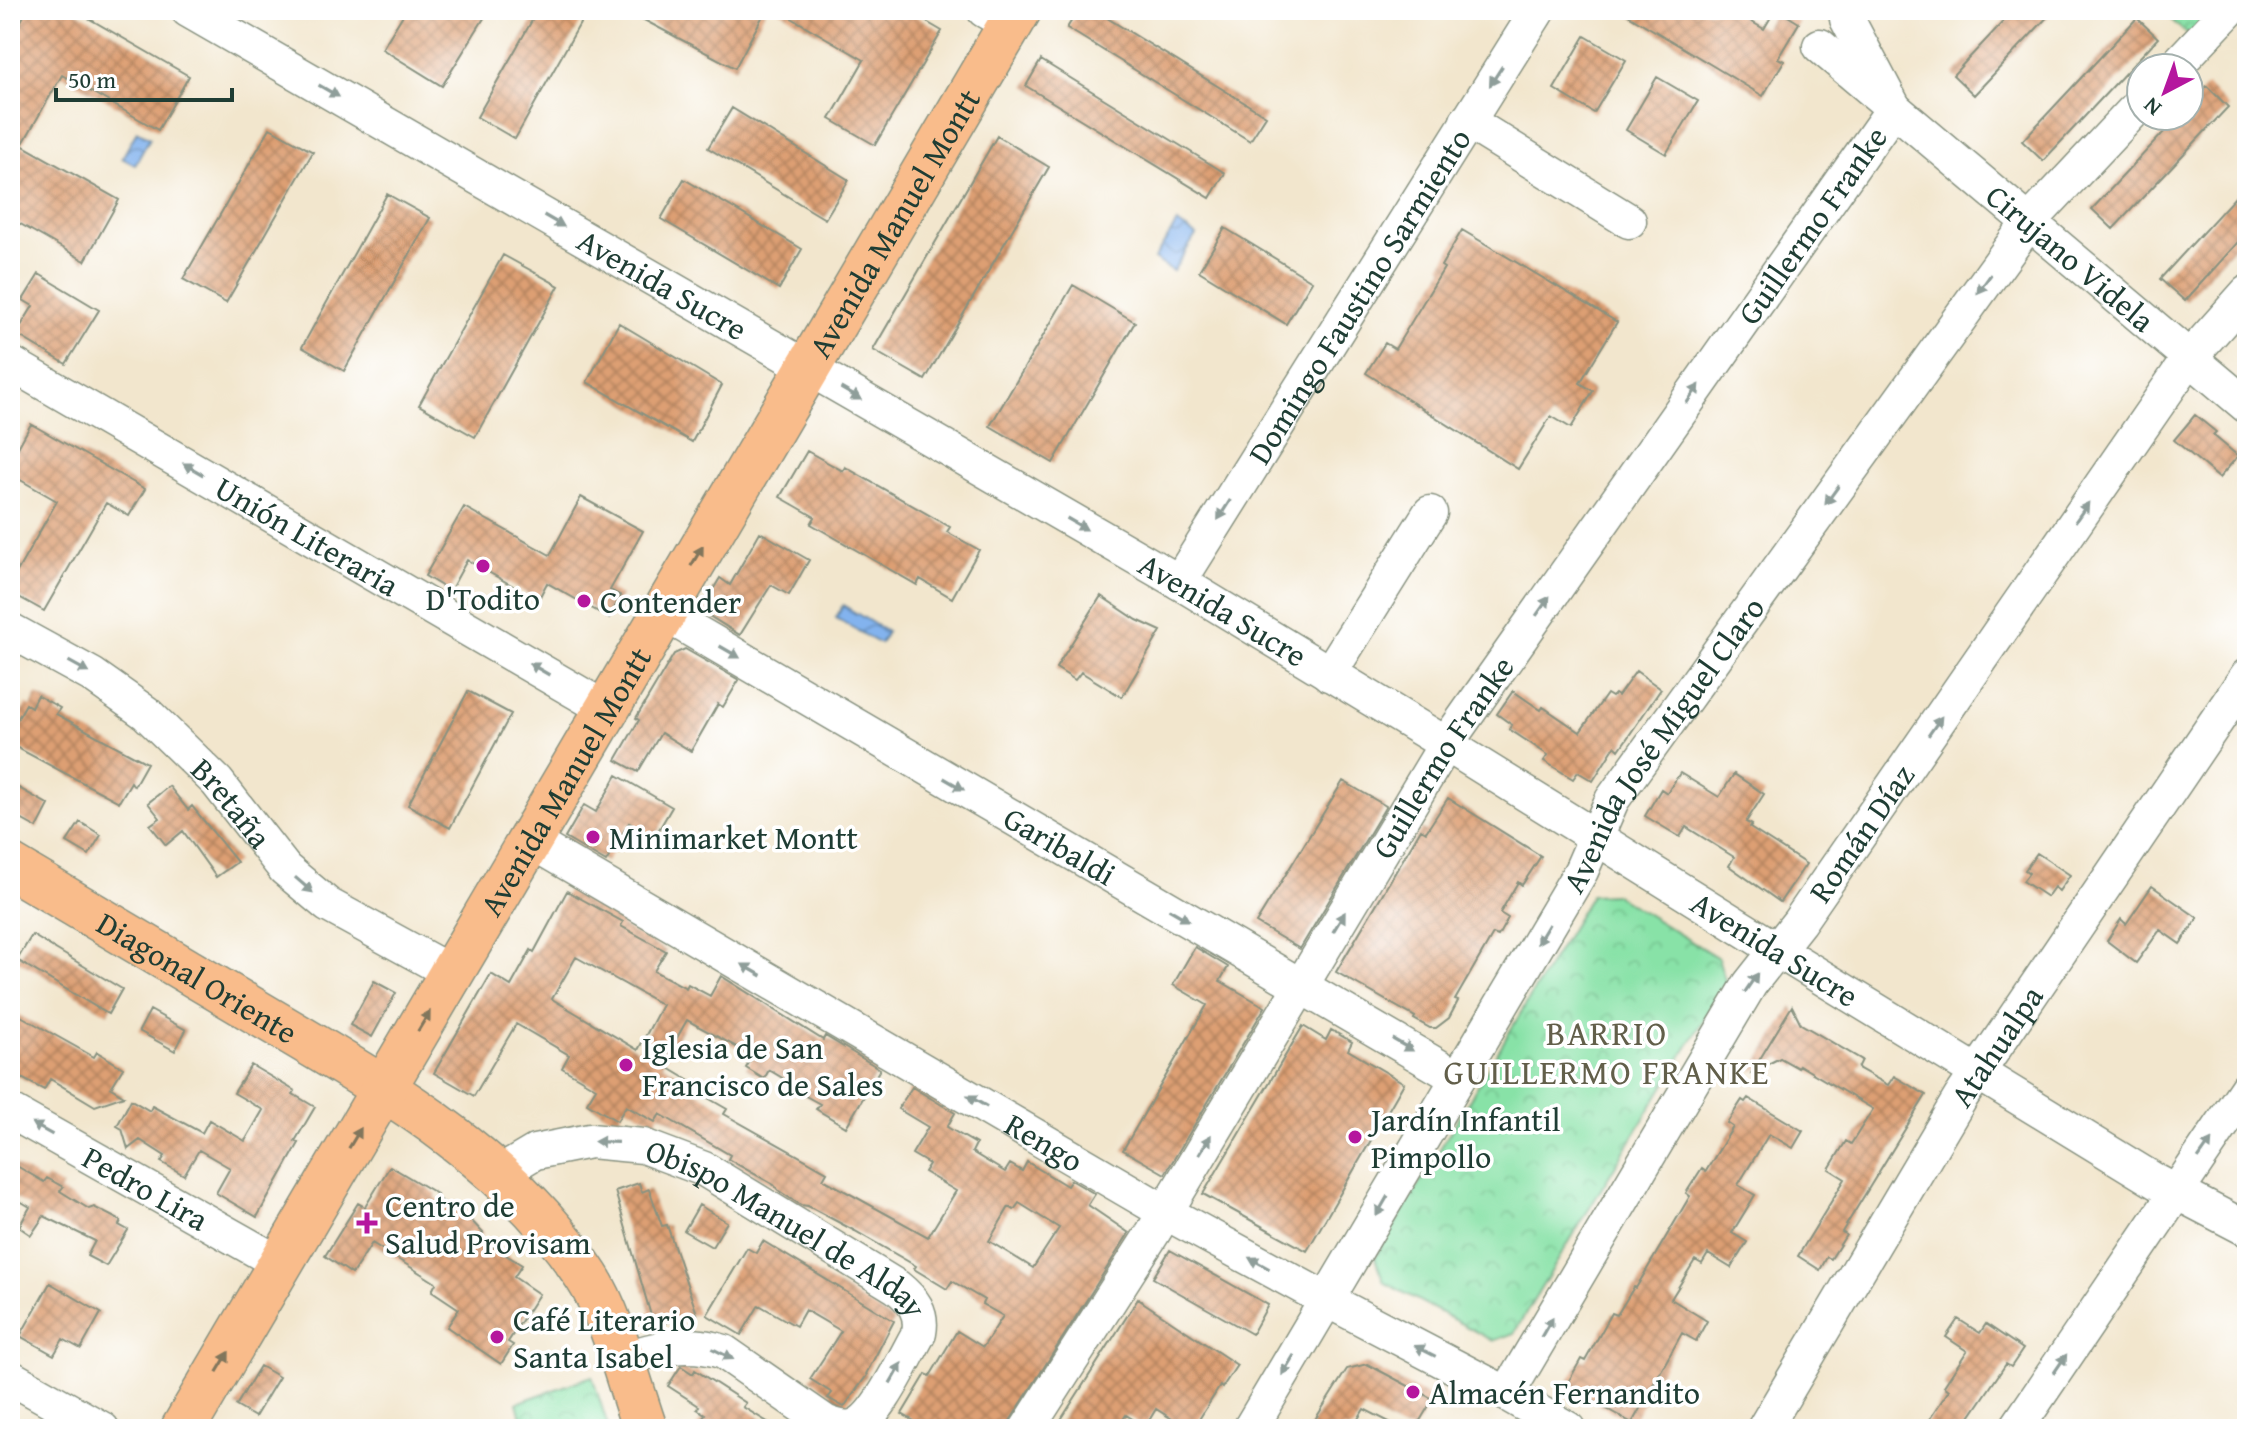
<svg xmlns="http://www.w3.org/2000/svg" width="2257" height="1439" viewBox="0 0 2257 1439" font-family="'Gentium Book Plus',serif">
<defs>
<pattern id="park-crowns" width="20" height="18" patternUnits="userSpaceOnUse" patternTransform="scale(2)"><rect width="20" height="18" fill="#88e2a7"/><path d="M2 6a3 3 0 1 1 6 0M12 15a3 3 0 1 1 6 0" fill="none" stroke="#75c390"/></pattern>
<pattern id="water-waves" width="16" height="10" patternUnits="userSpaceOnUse" patternTransform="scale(2)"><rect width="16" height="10" fill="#83b3ee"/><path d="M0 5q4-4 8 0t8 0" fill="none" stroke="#6b93c2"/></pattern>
<pattern id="building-cross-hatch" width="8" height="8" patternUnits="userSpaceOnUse" patternTransform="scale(2)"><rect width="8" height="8" fill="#dd9f73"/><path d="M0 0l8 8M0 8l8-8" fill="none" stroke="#b3835f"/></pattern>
</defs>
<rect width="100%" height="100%" fill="#fff"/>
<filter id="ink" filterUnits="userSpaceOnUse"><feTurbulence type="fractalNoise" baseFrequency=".0125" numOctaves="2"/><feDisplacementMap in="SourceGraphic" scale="16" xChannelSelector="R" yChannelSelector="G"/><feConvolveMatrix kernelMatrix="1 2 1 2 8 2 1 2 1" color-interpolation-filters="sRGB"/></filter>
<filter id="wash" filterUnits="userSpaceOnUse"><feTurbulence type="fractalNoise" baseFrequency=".006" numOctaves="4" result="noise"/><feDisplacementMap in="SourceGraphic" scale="32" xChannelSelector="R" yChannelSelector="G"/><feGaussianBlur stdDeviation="1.8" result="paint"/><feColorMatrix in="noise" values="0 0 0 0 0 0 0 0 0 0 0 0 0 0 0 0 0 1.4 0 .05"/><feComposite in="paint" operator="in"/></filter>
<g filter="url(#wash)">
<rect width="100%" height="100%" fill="#f2e6cd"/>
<path fill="url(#park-crowns)" stroke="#54906e" stroke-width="2" d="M2161,10H2214L2189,36Z
M1614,894L1718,958L1726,983L1514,1333L1493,1341L1384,1282L1375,1258L1591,895Z
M592,1376L609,1429H524L517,1403Z"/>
<path fill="url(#water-waves)" stroke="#517891" stroke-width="2" d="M137,131L150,138L135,165L122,158Z
M1177,223L1196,235L1173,271L1154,259Z
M843,605L887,632L880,644L836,618Z"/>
<g id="blocks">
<path fill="url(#building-cross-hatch)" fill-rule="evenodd" d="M27,10H74L189,76L158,130L62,75L22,145L119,200L85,261L10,218V41Z
M406,10H489L442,86L382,49Z
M538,10H564L582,20L515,139L477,117Z
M625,10H766L735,68Z
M778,10H906L942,31L875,145L830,119L864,60Z
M1078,10H1094L1266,116L1250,141L1067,28Z
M1620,10H1731L1764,29L1775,10H1778L1799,23L1778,58L1784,61L1763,96Z
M2014,10H2054L1974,95L1953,75Z
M2137,18L2158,38L2043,161L2022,141Z
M1585,36L1626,60L1594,113L1554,89Z
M1041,60L1225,173L1210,198L1026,86Z
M1657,77L1698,101L1666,154L1626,130Z
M2207,86L2228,107L2113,229L2092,209L2179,116H2189V105Z
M732,108L849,180L825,219L708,148Z
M270,128L313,152L226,303L183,279Z
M997,136L1049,167L925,380L873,350Z
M684,179L802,249L779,289L661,219Z
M2247,184V232L2185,301L2160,279Z
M387,194L430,218L344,371L302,347Z
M1225,228L1312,281L1286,324L1199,271Z
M1462,230L1617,322L1580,383L1593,391L1571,428L1551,416L1518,469L1366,373L1385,343L1395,349L1444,268L1441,266Z
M503,255L559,286L475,437L419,405Z
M39,274L99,310L66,364L16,334L33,306L23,300Z
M1073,285L1135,322L1053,463L990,426Z
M619,323L722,385L692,442L587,382Z
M2195,415L2216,432L2213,435L2238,456L2219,478L2174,440Z
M31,424L145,489L129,516L106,503L44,611L10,592V584L57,501L10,474V462Z
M807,451L843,471L845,467L950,527L947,532L979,550L952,598L920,579L917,585L811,524L815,517L780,497Z
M581,497L643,531L610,590L621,596L609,618L547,583L538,600L467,560L450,591L425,576L464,507L550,555Z
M760,532L809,560L789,595L771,585L740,635L708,615L705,603L720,578L730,585Z
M1101,596L1137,620L1161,631L1122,697L1081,672L1075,680L1056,668Z
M685,649L739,680L723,707L718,704L691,751L661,733L638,772L616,760L639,720L636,718L674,654Z
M1636,671L1661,689L1619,750L1615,746L1593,781L1578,772L1573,779L1544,761L1548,755L1509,729L1512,725L1497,714L1513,691L1541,710L1543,707L1580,732L1607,694L1612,697L1615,694L1618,696Z
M468,691L511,714L450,828L408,805Z
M37,695L60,708L56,714L147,763L134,786L131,782L119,802L10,744V732L26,704L31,707Z
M1680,773L1719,797L1734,774L1764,794L1746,822L1752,825L1750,828L1806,864L1780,902L1729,866L1734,857L1686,827L1680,837L1645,816L1661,789L1667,793Z
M617,775L672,807L654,838L629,823L606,862L565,838L584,805L596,812Z
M1343,781L1386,806L1300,949L1256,923Z
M169,786L188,810L192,806L237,862L216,877L183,831L166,845L150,825L160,818L148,803Z
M17,787L49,805L37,828L10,813V799Z
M1448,798L1541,856L1522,885L1518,882L1500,913L1508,918L1498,936L1493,934L1455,1000L1458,1001L1449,1018L1436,1028H1430L1414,1019L1415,1017L1336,972L1421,829L1426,832Z
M80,822L101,835L89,855L67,842Z
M2037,853L2070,875L2059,891L2054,887L2047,897L2023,881L2029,873L2025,870Z
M2152,886L2198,918L2180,944L2160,930L2136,963L2107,941L2121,919L2126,924Z
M567,891L623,922L621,926L666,951L654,971L686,988L688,984L710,996L721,976L823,1040L825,1036L880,1069L846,1127L816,1109L820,1104L802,1094L804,1091L769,1070L764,1079L746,1068L753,1056L687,1020L662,1064L697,1085L694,1090L727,1109L724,1114L827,1172L823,1179L928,1237L956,1191L924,1172L929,1164L912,1154L928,1127L898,1109L912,1087L955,1113L947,1127L976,1144L972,1152L1005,1172L1010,1164L1022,1171L1027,1162L1067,1186L1071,1180L1095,1194L1088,1205L1129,1233L1005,1429H928L902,1414L926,1374L930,1376L957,1331L983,1347L1003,1316L982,1304L984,1300L952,1281L947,1289L914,1269L916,1266L855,1231L808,1206L801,1205L779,1191L774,1185L728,1159L730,1155L660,1114L655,1122L626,1106L617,1121L587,1103L596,1088L562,1068L569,1055L516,1024L474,1096L434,1073L491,974L511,986L531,950L534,952ZM576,957L662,1005L638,1050L552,999ZM1019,1203L1059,1228L1033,1268L989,1241L1009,1207L1014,1210Z
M32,935L122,989L108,1014L17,960Z
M1195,947L1228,967L1220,981L1265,1007L1165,1174L1123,1150L1207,1005L1173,985Z
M374,981L396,993L372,1037L350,1025Z
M1792,1006L1801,1024L1862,1060L1858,1068L1888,1085L1894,1076L1926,1095L1842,1232L1846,1235L1831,1259L1827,1257L1820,1270L1798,1256L1845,1179L1829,1169L1846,1141L1851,1144L1873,1109L1799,1065L1798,1068L1780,1058L1752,1072Z
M10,1010L94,1057L97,1052L123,1068L111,1088L124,1096L95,1106L50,1079L44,1090L10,1072Z
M150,1010L186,1030L175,1051L139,1031Z
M1303,1026L1326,1040L1331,1030L1352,1042L1348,1050L1404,1083L1307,1251L1203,1194Z
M251,1065L295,1091L293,1094L315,1107L295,1141L299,1143L257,1217L216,1193L230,1168L199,1150L184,1175L161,1162L165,1156L140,1140L128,1149L122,1129L117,1126L131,1100L150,1111L152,1106L202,1133L209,1120L245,1141L263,1110L234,1093Z
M1748,1098L1803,1131L1793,1148L1769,1134L1738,1185L1755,1195L1732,1233L1747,1242L1731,1268L1708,1254L1702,1264L1695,1260L1671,1299L1707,1321L1696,1341L1682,1333L1632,1423L1566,1386L1581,1359L1585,1361L1612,1313L1617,1315L1634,1287L1636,1288L1690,1196L1686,1193L1702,1168L1706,1171L1733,1127L1727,1123L1742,1100L1745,1102Z
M10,1162L44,1182L47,1178L63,1187L60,1191L89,1209L94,1207L121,1221L119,1225L128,1230L106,1266L87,1256L95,1241L44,1216L31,1235L19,1227L30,1207L10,1195Z
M390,1166L437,1194L435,1197L470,1219L483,1233L479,1238L522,1265L514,1277L539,1294L508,1342L513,1345L501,1364L447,1327L459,1309L432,1291L436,1283L372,1243L352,1274L325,1256L358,1203L365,1207Z
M639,1183L642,1192L649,1189L662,1226L667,1225L697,1314L654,1326L615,1191Z
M699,1205L727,1222L712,1247L684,1231Z
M763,1241L894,1321L866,1374L867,1375L844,1407L828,1398L832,1393L810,1379L841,1331L805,1310L796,1326L759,1305L741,1335L707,1315L747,1248L756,1253Z
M1170,1250L1268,1305L1252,1334L1153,1278Z
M50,1283L101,1313L81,1349L63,1339L54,1355L20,1336Z
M1138,1299L1237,1365L1222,1388L1220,1386L1193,1429H1188L1156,1409L1145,1427L1126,1415L1117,1429H1055Z
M1958,1319L1980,1333L1986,1324L2023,1349L2011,1367L2006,1364L1962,1429H1923L1949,1390L1944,1386L1967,1351L1946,1337Z
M1367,1364L1433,1399L1415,1429H1403L1364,1409L1352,1429H1309L1347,1369Z
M260,1366L279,1377L255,1417L236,1406Z
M681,1366L693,1374L695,1370L746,1403L743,1407L779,1429H695L705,1414L697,1409L699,1406L668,1386Z"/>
</g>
</g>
<g filter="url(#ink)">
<use href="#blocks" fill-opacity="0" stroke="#889280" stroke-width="2"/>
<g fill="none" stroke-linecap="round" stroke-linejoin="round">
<g stroke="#889280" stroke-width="37">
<g id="minor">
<path id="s1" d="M188,10L1179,582L1446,744L1777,950L2157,1182L2247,1229"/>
<path d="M984,10L1010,25"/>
<path id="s2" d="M1820,46L2247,406"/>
<path d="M2174,68L2229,10"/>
<path d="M1467,121L1629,221"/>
<path id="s3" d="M10,363L606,709"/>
<path id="s4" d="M1179,582L1538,10"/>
<path id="s5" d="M663,613L1458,1078"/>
<path id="s6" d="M10,630L92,675L146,713L217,782L285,869L328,905L452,973"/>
<path d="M1329,674L1430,513"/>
<path id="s7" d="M530,841L1165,1212L1327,1300L1507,1394L1568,1429"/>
<path id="s8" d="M10,1111L281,1264"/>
<path id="s9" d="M500,1173L535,1152L590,1141L643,1146L704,1169L897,1287C913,1300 923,1312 919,1333C906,1355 878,1418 855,1426C845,1430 835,1426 825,1422L724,1352C688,1340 656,1348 621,1360"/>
<path d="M10,1377L102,1429"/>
<path id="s10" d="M1507,1394L1750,984L1799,922L2190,357L2247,293"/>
<path id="s11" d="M1027,1429L1154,1231L1446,744L1894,108L1847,19"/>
<path id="s12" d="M1250,1429L1581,871L1612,800L2030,221L2141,103"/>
<path id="s13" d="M1764,1429L1961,1097L2247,676"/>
<path d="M2016,1429L2247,1088"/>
</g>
</g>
<g stroke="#889280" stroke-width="47">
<g id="major">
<path id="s14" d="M10,866C95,916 180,967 265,1017C385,1088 509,1157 587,1277C612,1315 629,1384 645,1429"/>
<path id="s15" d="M183,1429L1019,10"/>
</g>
</g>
<use href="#minor" stroke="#fff" stroke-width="34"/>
<use href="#major" stroke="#f9bc8b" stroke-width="44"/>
</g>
<defs><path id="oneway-solid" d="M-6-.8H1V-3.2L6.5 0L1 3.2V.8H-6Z" transform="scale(2)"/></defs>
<g fill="#8f9e9a">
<use href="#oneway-solid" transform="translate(1496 76) rotate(123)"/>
<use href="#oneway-solid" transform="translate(329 91) rotate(30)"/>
<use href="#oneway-solid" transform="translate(554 221) rotate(30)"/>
<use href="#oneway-solid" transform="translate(1984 284) rotate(126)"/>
<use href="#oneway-solid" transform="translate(851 394) rotate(30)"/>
<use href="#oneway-solid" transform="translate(1693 394) rotate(-55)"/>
<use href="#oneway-solid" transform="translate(193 469) rotate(-150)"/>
<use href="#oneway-solid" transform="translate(1832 495) rotate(126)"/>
<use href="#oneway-solid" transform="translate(1224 510) rotate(122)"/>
<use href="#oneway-solid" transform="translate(2082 512) rotate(-55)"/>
<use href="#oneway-solid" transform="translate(1077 524) rotate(30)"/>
<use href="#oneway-solid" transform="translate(1543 606) rotate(-55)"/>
<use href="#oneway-solid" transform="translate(730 652) rotate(30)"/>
<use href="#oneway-solid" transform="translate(79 667) rotate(29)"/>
<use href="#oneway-solid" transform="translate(539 669) rotate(-150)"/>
<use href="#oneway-solid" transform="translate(1935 726) rotate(-55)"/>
<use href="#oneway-solid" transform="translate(954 784) rotate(30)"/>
<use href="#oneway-solid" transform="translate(304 885) rotate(41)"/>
<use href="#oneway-solid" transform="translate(1179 915) rotate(30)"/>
<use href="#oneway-solid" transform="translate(1339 922) rotate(-59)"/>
<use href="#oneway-solid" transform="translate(1543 934) rotate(121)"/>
<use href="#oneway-solid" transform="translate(752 970) rotate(-150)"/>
<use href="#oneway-solid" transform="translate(1751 983) rotate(-56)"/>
<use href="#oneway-solid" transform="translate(1403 1045) rotate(30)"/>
<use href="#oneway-solid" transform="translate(977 1101) rotate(-150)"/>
<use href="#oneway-solid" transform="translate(42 1129) rotate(-151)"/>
<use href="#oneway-solid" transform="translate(606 1142) rotate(-178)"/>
<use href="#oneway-solid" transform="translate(1205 1145) rotate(-59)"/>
<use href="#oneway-solid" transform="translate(2205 1149) rotate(-55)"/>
<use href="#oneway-solid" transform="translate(1382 1206) rotate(120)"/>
<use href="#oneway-solid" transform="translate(1259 1263) rotate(-151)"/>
<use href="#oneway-solid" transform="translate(1547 1327) rotate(-60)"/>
<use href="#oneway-solid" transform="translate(1425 1351) rotate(-153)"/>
<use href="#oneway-solid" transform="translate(723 1354) rotate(27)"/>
<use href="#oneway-solid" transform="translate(2060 1364) rotate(-56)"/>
<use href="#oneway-solid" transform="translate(1288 1365) rotate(121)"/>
<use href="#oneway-solid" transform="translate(896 1373) rotate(-60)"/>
</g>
<g fill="#81765b">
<use href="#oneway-solid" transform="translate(697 556) rotate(-59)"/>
<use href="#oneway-solid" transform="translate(424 1021) rotate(-59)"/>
<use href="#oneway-solid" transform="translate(355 1138) rotate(-59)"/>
<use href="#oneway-solid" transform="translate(223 1362) rotate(-59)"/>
</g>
</g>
<g fill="#b5179e" stroke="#fff" stroke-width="3">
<circle cx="483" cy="566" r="8"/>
<circle cx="584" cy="601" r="8"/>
<circle cx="593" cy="837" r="8"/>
<circle cx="626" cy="1065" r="8"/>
<circle cx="1355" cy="1137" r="8"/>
<path d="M363 1211h8v8h8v8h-8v8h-8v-8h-8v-8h8z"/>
<circle cx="497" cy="1337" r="8"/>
<circle cx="1413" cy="1392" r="8"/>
</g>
<g text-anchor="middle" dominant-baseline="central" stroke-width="7" stroke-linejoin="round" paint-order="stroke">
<g font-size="32" fill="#1f3d34" stroke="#fff">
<text stroke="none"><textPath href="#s15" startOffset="1400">Avenida Manuel Montt</textPath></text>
<text stroke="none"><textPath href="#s11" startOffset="1438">Guillermo Franke</textPath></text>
<text stroke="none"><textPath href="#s2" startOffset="328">Cirujano Videla</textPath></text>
<text stroke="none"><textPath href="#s1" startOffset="548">Avenida Sucre</textPath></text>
<text stroke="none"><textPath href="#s4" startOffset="338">Domingo Faustino Sarmiento</textPath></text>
<text stroke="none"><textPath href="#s3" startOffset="344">Unión Literaria</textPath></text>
<text stroke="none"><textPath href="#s1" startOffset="1196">Avenida Sucre</textPath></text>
<text stroke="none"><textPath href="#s12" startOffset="800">Avenida José Miguel Claro</textPath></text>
<text stroke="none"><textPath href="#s11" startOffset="790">Guillermo Franke</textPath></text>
<text stroke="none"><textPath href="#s15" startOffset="752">Avenida Manuel Montt</textPath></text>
<text stroke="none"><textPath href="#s6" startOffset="284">Bretaña</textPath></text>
<text stroke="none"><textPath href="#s10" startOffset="664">Román Díaz</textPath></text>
<text stroke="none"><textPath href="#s5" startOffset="460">Garibaldi</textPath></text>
<text stroke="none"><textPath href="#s1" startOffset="1844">Avenida Sucre</textPath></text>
<text stroke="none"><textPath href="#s14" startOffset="218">Diagonal Oriente</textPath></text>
<text stroke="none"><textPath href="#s13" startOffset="448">Atahualpa</textPath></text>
<text stroke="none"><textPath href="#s7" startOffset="596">Rengo</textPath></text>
<text stroke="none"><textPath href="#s8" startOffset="156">Pedro Lira</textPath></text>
<text stroke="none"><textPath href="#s9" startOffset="316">Obispo Manuel de Alday</textPath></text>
</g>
<g font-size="32" fill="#1f3d34" stroke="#fff" text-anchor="start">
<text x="483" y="598" text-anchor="middle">D'Todito</text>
<text x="600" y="601">Contender</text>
<text x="609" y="837">Minimarket Montt</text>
<text x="642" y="1047">Iglesia de San<tspan x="642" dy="37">Francisco de Sales</tspan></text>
<text x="1371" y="1119">Jardín Infantil<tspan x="1371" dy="37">Pimpollo</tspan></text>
<text x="385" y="1205">Centro de<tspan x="385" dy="37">Salud Provisam</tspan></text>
<text x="513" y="1319">Café Literario<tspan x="513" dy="37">Santa Isabel</tspan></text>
<text x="1429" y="1392">Almacén Fernandito</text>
</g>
<g font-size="34" letter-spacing="2" fill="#625f4a" stroke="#fff">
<text x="1607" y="1032">BARRIO<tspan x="1607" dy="39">GUILLERMO FRANKE</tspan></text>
</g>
</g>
<rect width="2257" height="1439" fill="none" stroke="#fff" stroke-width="40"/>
<g transform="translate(2165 92) rotate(221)"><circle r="38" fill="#ffffff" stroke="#a5b1ae" stroke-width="2"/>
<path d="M0-6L14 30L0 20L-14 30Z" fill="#b5179e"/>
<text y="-12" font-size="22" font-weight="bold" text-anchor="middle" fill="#1f3d34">N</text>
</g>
<path d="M56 88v12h176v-12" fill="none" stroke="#1f3d34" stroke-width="4"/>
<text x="68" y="88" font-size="24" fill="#1f3d34" stroke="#ffffff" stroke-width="6" paint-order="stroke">50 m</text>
</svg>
